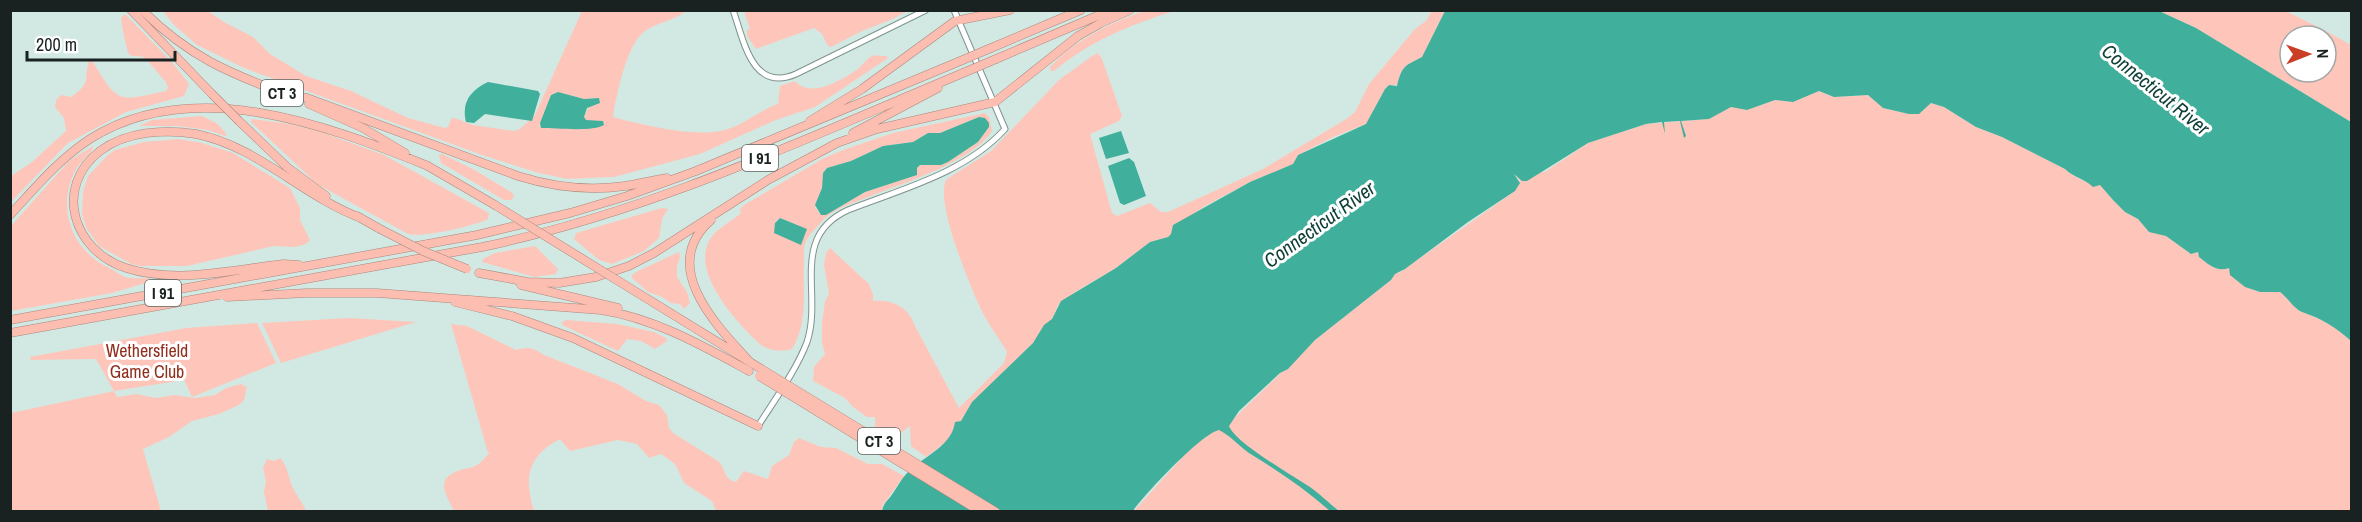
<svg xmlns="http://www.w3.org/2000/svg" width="2362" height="522" viewBox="0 0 2362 522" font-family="'Archivo Narrow',sans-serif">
<rect width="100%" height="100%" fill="#d2e9e3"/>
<path fill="#fec6ba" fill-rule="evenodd" d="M1146,10L1174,11C1130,25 1090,41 1054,71H1051L1050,67C1076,39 1111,23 1146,10Z
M163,11H208L224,22L253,37L270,54L306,76L351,91L408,118L445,128L448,127L451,119L454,118L473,125L514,131L520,129L535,115L582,11H686C674,21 658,22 645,31C627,43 616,96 613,117C643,125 699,139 728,129C746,123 760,110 778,104L780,86L795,81C811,99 842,80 858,69C862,65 868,58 872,56C875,55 882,56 886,56L888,58L815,107L776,120L700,154L614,177L567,179L535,172L482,155L244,68L197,45L173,24ZM558,92L584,99L599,98L598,104C587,107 588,108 584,117C582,120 576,125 572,128H541L540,123L551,95Z
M744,11V10L907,11L893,19L862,31L831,47L828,46L822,34L814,28L756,49L747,36V30L750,29Z
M1432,11H1445L1422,57C1405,66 1402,65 1397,85H1389L1385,89L1366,124L1333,137L1298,155L1293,164L1250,182L1205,206L1184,220L1168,237L1150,242L1116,268L1075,292L1058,305L1052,319L1033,343L972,402L961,421L955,422C953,441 938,447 926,457L911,446L910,426L897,436L878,430L875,428V417H867L853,407L845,398L813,381L814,367L825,354L822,343V323L825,301L829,294L824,265L826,253L830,248L869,284L873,295V301C892,299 909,307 915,326L959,408L1004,363L1007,352C998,337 986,321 979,305C969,283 933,197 947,179L991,151L1059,80L1092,56L1098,53L1102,59L1122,116L1119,121L1090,134L1112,213L1117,216L1150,203L1161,212H1168L1263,169L1348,118L1355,112L1369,84L1415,29L1426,21Z
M2159,11H2286L2316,26L2319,31L2324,30L2351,45V122L2196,28ZM2290,36H2326V72H2290Z
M125,14L172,62L189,84L184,96L126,112L68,143L11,202V176L32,162L66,131L64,118L55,107L56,100L61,95L71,97C93,81 83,81 89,61L93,62C119,105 118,101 166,91L168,88L166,82C159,75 151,63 143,57C139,55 133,58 129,54C127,52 121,22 121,18Z
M1819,91L1834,97L1868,95L1883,108L1909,114L1920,113L1931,103L1944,107L1976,127L2002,137L2065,169C2073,177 2090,185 2100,185L2113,200L2125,212L2138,219L2147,230L2166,236L2191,254L2198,252C2205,263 2215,272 2229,268L2230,274L2245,287L2260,292H2280C2287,297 2294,309 2302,312C2322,319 2335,326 2351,341V511L1133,512L1189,450L1212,432L1230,422L1315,340L1391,280L1395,273H1399L1515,191L1520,181L1514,174L1545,172L1588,143L1646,124L1709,119L1728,107H1736L1747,110L1775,100L1793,102Z
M985,113L989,117L992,131C972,162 903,183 868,197C853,203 835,208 823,220C819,225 808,236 806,241C803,247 804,257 804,264C803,293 808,323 792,349C782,352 770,351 761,345C739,325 691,274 709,241C716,228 730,223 741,213L740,209L744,205L824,158L846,149L893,133ZM979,117L989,123V127L978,142L948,162L941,165H920L917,168V175L865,192L826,215H821L815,207L822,188L825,169L851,161L883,146L913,142L926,134L940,133ZM780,218L799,226L806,232L801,244L774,233L776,221Z
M202,116L218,124L227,135L225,136L208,130L177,126H139L152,120Z
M252,119L290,124L321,132L384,155L489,213L488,219C475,226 421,238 408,234L317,184L251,122Z
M179,139L202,143L233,153L290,188L300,208V220L310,240L306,244L295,247L274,246L187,266H140L131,264L99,246L87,229L82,215L83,191L88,176L107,156L115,150L144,142Z
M93,146L92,150C87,157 79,163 75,171C56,209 72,250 109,268C115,270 119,275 125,277C132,279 141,278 148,278L149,282L112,293L11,311V226L69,161Z
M442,154L473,169L511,192L514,195L512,200H504L441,163L439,155Z
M662,208L668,209L662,219L659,238L644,251L612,264L599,260L574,239L576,233Z
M535,246L558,269L556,274L534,277L482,262L483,259L495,253Z
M679,252L680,257L677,266V277L687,292L690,303L684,309L680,304L671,303L662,297L648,292L632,278V275L638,271Z
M349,318L416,322L281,363L262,323Z
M566,320L617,324L654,332L666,338L667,341L655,349L641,341L627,339L618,351L562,325V322Z
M257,323L276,363L192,397L184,380L114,391L117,397L136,394L156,398L175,395L195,398L215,395L226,388L241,384L247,387L244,400L239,405L219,414L192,421L169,437L143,449L161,511H11V413L114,391L96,359L31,360L30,357L186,328Z
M451,324L467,326L516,350C529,346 533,348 544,355L618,384L646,401L659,405L667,415L669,428L673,433L718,461C726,468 723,479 736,482L744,471L768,479L772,466L789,455L794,442L799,438L821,447L836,448L868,464H882L904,476L883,505L882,511H716L712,501L684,483L675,464L661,454L649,458L637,444L618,440L570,451L560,439C527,456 524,479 534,511H454C444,491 434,477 464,469C468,468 473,468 477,465C482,462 486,456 491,452L488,453Z
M280,458C289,467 288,480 294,490C298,497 303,503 306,511H268L264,492L266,481L263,468L267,459L274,461Z"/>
<path fill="#40af9b" d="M1445,11H2159L2196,28L2351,122V341C2336,327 2320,318 2302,312C2294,309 2287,297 2280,292H2260L2245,287L2230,275L2229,268C2217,272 2209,265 2199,257L2198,252L2191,254L2166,236L2149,232L2138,219L2125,212L2113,200L2100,185L2093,187C2084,178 2074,178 2065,169L2002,137L1976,127L1944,107L1931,103L1919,114H1909L1883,108L1868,95L1834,97L1819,91L1793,102L1775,100L1747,110L1731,107L1709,119L1681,121L1686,136L1684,138L1680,121L1664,122L1665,134L1662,122L1646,124L1588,143L1527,181H1522L1514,174L1520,183L1515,191L1468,222L1405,269L1395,274L1391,280L1315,340L1288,369L1280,373L1239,411L1229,426C1236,444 1296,477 1314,490C1323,497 1331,505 1339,511H1330C1305,489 1278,471 1249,453C1239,446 1231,436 1219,430C1202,433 1144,495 1133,511L882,512C883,504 887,501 891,496C897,488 901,479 908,472C924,456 952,446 955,422L961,421L972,402L1033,343L1044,325L1052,319L1061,301L1116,268L1150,242L1168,237L1171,234L1173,225L1250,182L1293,164L1298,155L1366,124L1385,89L1389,85L1397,86C1402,65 1405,66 1422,57Z
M488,82L538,91L540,94L532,121L485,114L474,123L466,122C461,102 471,90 488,82Z
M558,92L584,99L599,98L600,103L587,108L584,117L586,120L603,121L604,125C593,132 556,128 541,128L540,123L551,95Z
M979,117L985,118L989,123V127L978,142L948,162L941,165H920L917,168V175L865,192L826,215H821L815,205L822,188L823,173L827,168L851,161L883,146L913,142L928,133H940Z
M1121,131L1129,153L1106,159L1099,138Z
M1129,158L1134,162L1146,196L1124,205L1120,203L1108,166Z
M780,218L807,229L801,245L774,233L775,223Z"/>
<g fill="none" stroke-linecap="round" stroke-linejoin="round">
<g stroke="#7e938e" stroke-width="7">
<path id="minor" d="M733,10C744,41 752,93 796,74L926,10
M758,426C774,401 797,369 807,342C823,294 789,237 848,210C902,189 965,173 1005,129L954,10"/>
</g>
<g stroke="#ac877e" stroke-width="9">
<path id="highway" d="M131,10L212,94
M142,10C189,57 229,73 290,96
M991,48L1081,10
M996,59L1111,10
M287,95L307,98L518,176C553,187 590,191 625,186C639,184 653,180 667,178
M309,104L363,128L405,153
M239,121L287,167L326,196
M810,121L862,89L955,21L1010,10
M853,133L938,88
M426,165L495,205
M10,215C35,188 59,159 90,139C193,74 326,125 428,166
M357,216L380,229
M711,220C658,266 716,325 749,361
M299,265L283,264C232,270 176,284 126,268C73,251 53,187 100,151C126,131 165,129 196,134C257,146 304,197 361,218
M479,273L528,282L559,283L596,277L629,266L654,253L768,180L837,143L877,129L995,102L1078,36L1101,23L1130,10
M620,282L763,370
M521,285L618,308
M227,297L307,293H377L601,310C654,318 703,346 749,371
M455,302L512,316L573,338L758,426
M10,320L477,235L570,213L627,196L696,171L958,62
M10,333L482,247C650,212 805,139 963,73"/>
</g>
<use href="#minor" stroke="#fff" stroke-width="5"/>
<use href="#highway" stroke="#fbbeb1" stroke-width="8"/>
<g stroke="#ac877e" stroke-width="9" stroke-linecap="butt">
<path id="highway-bridge" d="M958,62L991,48
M963,73L996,59
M212,94L239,121
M495,205L620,282
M380,229L423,251L467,269
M763,370L996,512
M759,376L981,512"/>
</g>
<use href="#highway-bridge" stroke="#fbbeb1" stroke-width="8"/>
</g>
<g text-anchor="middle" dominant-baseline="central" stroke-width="6" stroke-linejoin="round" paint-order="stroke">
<g fill="#fff" stroke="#5e6463" stroke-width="1.5">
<rect x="261" y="80" width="42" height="26" rx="4.5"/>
<rect x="742" y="145" width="36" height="26" rx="4.5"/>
<rect x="145" y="280" width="36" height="26" rx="4.5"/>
<rect x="858" y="428" width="42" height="26" rx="4.5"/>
</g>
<g font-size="16" font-weight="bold" fill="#192220">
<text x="282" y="93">CT 3</text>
<text x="760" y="158">I 91</text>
<text x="163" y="293">I 91</text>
<text x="879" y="441">CT 3</text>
</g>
<g font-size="18" fill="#902f1e" stroke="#fff">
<text x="147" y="350">Wethersfield<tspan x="147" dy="21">Game Club</tspan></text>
</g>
<g font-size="20" font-style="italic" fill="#0d3f36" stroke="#fff">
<text transform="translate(2156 89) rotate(39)">Connecticut River</text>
<text transform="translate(1319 224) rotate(-36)">Connecticut River</text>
</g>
</g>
<rect width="2362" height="522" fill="none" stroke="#192220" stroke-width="24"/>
<g transform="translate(2308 54) rotate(89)"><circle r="28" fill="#ffffff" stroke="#a3a7a6" stroke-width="1.5"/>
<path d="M0-4.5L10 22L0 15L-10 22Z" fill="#c93e25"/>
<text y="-9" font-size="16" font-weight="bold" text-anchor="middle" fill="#192220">N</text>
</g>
<path d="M27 51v9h148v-9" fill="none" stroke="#192220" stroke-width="3"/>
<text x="36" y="51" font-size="18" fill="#192220" stroke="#ffffff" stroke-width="4.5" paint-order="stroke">200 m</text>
</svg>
